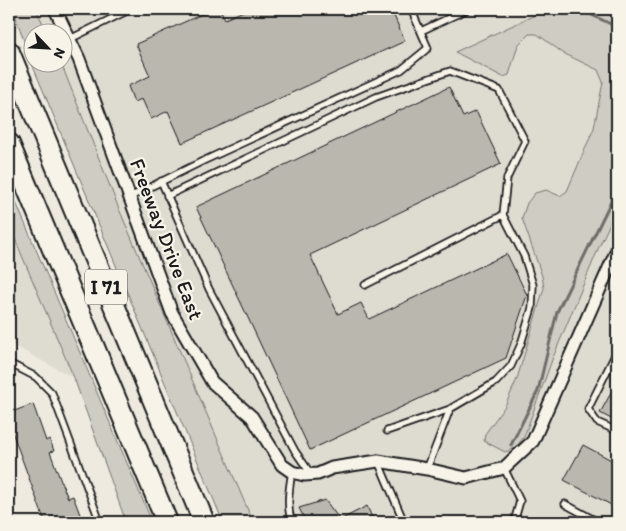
<svg xmlns="http://www.w3.org/2000/svg" width="626" height="531" viewBox="0 0 626 531" font-family="Itim,sans-serif">
<rect width="100%" height="100%" fill="#eeeae0"/>
<filter id="ink" filterUnits="userSpaceOnUse"><feTurbulence type="fractalNoise" baseFrequency=".02" numOctaves="2"/><feDisplacementMap in="SourceGraphic" scale="10" xChannelSelector="R" yChannelSelector="G"/><feConvolveMatrix kernelMatrix="1 2 1 2 8 2 1 2 1" color-interpolation-filters="sRGB"/></filter>
<g filter="url(#ink)">
<path fill="#dedbd1" d="M36,9H548L456,52L509,74L518,45L529,34H537L563,53L598,70L603,82L594,128L567,191L560,196L535,193L527,203L522,218L542,276L544,288L517,379L505,406L485,434L524,437L552,360L599,247L617,208V522H253L119,209L61,63L62,62V32H47Z
M9,225L74,378L9,343Z"/>
<path fill="#cfccc3" stroke="#767470" d="M13,9H36L47,32H32V62L61,63L119,209L253,522H223L32,64Z
M548,9L617,10V208L599,247L552,360L524,437L515,448L505,452L484,441L485,434L505,406L517,379L544,288L542,276L522,218L527,203L535,193L546,190L560,196L567,191L594,128L603,82L598,70L563,53L537,34H529L518,45L509,75L503,77L455,52Z
M9,186L147,510L152,522H126L74,378L9,225Z"/>
<g fill="none" stroke-linecap="round" stroke-linejoin="round">
<path stroke="#6f6d69" stroke-width="3" d="M579,9L617,27
M511,445L538,391L557,312L617,189"/>
</g>
<path fill="#bab7af" stroke="#1c1c1c" d="M213,9H220L225,19L248,9H391L405,41L182,143L168,111L151,119L142,99L134,102L128,86L150,76L136,44Z
M449,87L463,117L476,111L501,164L310,255L338,314L361,303L369,319L507,254L527,295L506,358L310,450L196,207Z
M617,382V422L600,413Z
M33,404L46,441L49,439L52,445L54,451L50,452L62,484L68,498L73,496L81,517L76,519L77,522H45L11,429L9,430V413Z
M583,445L617,463V508L564,480Z
M325,500L340,520L367,506L374,522H306L299,508Z"/>
<g fill="none" stroke-linecap="round" stroke-linejoin="round">
<g stroke="#1c1c1c" stroke-width="9">
<path id="lane" d="M421,31L468,9
M70,39L131,9
M161,181L209,289L295,451L311,474
M167,196L376,97L450,71L499,90L525,141L507,178L503,215L365,285
M130,197L203,161L401,70L428,48L411,9
M617,351L588,409L597,422L617,431
M9,363L36,377L52,393L100,522
M450,409L496,382L511,366L521,344L532,308L533,285L524,256L503,215
M387,431L450,409L427,469
M378,461L404,522
M504,468L520,501L514,522
M292,472C289,488 286,508 292,522
M565,504L598,522"/>
</g>
<g stroke="#1c1c1c" stroke-width="15">
<path id="street" d="M55,9L79,59L172,313L212,382L252,417L282,465L292,472L304,475L318,474L332,468L378,461L427,469L466,478L504,468L533,441L617,250"/>
</g>
<g stroke="#1c1c1c" stroke-width="24">
<path id="highway" d="M9,52L204,522
M9,144L167,522"/>
</g>
<use href="#lane" stroke="#f7f3e8" stroke-width="5.5"/>
<use href="#street" stroke="#f7f3e8" stroke-width="11"/>
<use href="#highway" stroke="#f7f3e8" stroke-width="20"/>
</g>
</g>
<g text-anchor="middle" dominant-baseline="central" stroke-width="4.5" stroke-linejoin="round" paint-order="stroke">
<rect fill="#f7f3e8" stroke="#5e5c59" stroke-width="1" x="85" y="269.5" width="42" height="35" rx="4"/>
<g font-size="20" font-weight="bold" fill="#1c1c1c">
<text x="106" y="287">I 71</text>
</g>
<g font-size="21" fill="#1c1c1c" stroke="#f7f3e8">
<text transform="translate(167 239) rotate(69)">Freeway Drive East</text>
</g>
</g>
<rect width="626" height="531" fill="none" stroke="#f7f3e8" stroke-width="30"/>
<rect x="15" y="15" width="596" height="501" fill="none" stroke="#1c1c1c" stroke-width="2" filter="url(#ink)"/>
<g transform="translate(48 48) rotate(115)"><circle r="24" fill="#f7f3e8" stroke="#9f9d96"/>
<path d="M0-4L9 19L0 12L-9 19Z" fill="#1c1c1c"/>
<text y="-8" font-size="14" font-weight="bold" text-anchor="middle" fill="#1c1c1c">N</text>
</g>
</svg>
